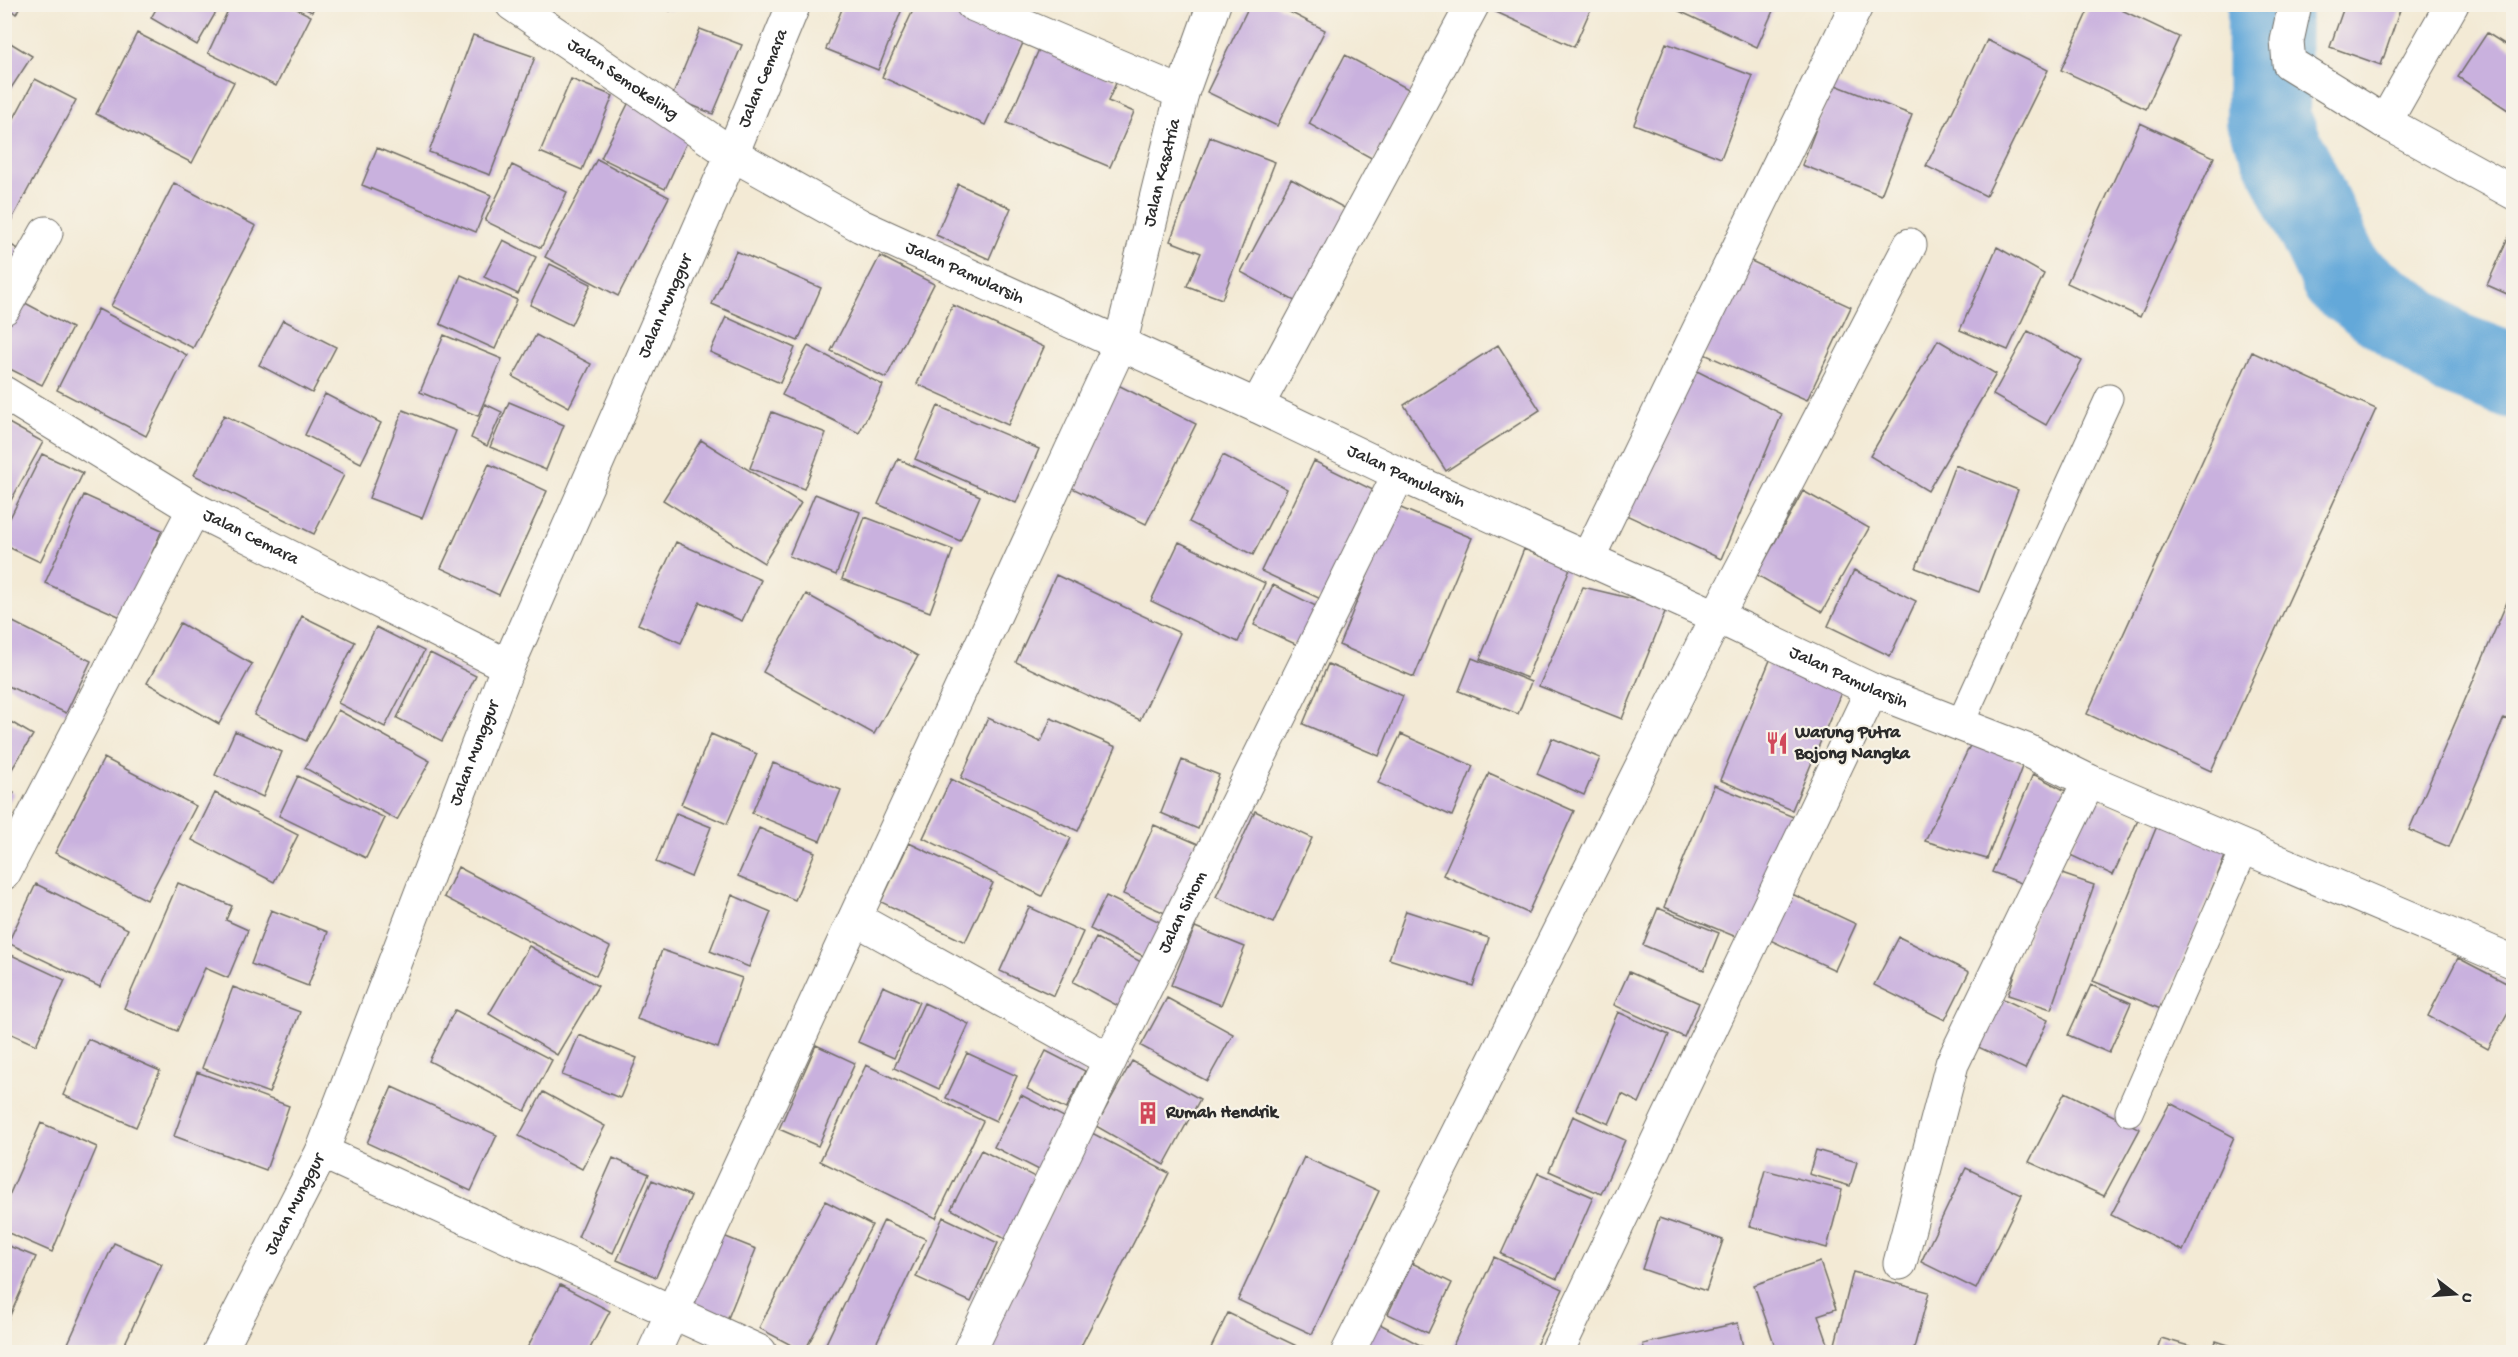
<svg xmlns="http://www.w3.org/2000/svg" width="2518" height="1357" viewBox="0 0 2518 1357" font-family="'Gochi Hand',sans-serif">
<rect width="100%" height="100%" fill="#f7f3e8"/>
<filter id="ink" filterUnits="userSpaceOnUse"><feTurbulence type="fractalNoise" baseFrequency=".0167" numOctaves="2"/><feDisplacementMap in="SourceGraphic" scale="12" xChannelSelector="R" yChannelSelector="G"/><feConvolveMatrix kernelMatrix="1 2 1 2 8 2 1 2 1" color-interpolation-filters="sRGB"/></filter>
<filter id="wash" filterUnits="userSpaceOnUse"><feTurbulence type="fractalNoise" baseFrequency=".008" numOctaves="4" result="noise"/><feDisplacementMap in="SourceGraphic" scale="24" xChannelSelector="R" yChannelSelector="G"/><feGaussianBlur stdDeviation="1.35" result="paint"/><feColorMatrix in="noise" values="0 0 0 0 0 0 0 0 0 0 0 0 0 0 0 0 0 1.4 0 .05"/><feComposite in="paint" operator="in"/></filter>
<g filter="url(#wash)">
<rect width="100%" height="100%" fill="#f3ead5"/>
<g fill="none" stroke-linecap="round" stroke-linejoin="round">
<path stroke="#64a8d9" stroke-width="84" d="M2269,4L2268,119L2342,277L2451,353L2514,377"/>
</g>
<g id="blocks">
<path fill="#c9b1de" d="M4,4H21L16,14Z
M159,4H215L219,7L197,45L151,18Z
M231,4H287L311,16L276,86L208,53Z
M296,4H315L312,12Z
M658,4H674L670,11Z
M844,4H904L878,70L826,49Z
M916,4H942L1023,43L985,125L882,77Z
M1250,4H1274L1325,30L1277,126L1207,92Z
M1486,4H1593L1574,47L1485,7Z
M1664,4H1776L1757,47Z
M2091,4H2109L2179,37L2146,109L2061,70Z
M2345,4H2393L2401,7L2381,65L2330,47Z
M700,29L742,45L713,114L672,97Z
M137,33L234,82L192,163L96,114Z
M2487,33L2514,50V114L2458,77Z
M473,35L535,57L490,175L429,152Z
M4,39L32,56L4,99Z
M1987,40L2048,70L1986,196L1926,166Z
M1666,43L1753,76L1721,158L1634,124Z
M1040,47L1117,81L1108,101L1134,112L1110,167L1007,123Z
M1345,55L1412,91L1375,160L1309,124Z
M35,79L76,100L4,234V137Z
M571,79L613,96L582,170L540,152Z
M1833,84L1912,115L1881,195L1802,165Z
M631,98L693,129L665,189L601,158Z
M2140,123L2214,157L2140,317L2067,283Z
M1210,137L1275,162L1222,299L1187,286L1201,253L1170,241Z
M377,148L491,195L476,232L362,185Z
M597,159L669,197L618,296L545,257Z
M512,165L567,192L541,248L485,221Z
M1291,179L1350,211L1300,304L1241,272Z
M174,183L256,226L193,348L111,306Z
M958,184L1011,208L989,259L936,235Z
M2511,232L2514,233V297L2487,285Z
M503,240L536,257L518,294L484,277Z
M5,242L30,255L5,281Z
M1997,247L2044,274L2008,350L1960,330Z
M736,251L821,288L798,341L712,304Z
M880,256L934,284L886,378L831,351Z
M1749,260L1851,307L1807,400L1704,354Z
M550,264L591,284L571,325L530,305Z
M461,275L517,300L495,349L440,324Z
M14,297L72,328L42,385L4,366V314Z
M953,305L1044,347L1008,425L917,384Z
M98,309L187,355L146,436L57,390Z
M726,317L795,348L780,383L710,352Z
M283,320L336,347L312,393L259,365Z
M2028,331L2082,361L2046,425L1993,395Z
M444,335L502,359L478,416L420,392Z
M536,335L591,364L569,407L513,377Z
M1938,340L1996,374L1928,491L1870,456Z
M1498,345L1540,410L1446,471L1404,405Z
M808,346L883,385L859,433L782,395Z
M2252,352L2376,409L2211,771L2087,714Z
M1695,370L1782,414L1721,559L1626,515Z
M1118,385L1196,424L1146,524L1068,486Z
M325,394L381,423L361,463L305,435Z
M509,402L564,425L546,470L490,447Z
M485,404L502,412L487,446L471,438Z
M938,406L1039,449L1016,503L915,459Z
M403,410L456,431L422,518L369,498Z
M772,412L826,433L804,489L750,468Z
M224,415L344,475L314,534L194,475Z
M5,421L43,442L9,504L5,502Z
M701,440L801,503L764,563L663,500Z
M42,454L83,473L40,562L4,545V530Z
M1223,455L1287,489L1253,555L1189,522Z
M898,459L980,496L960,541L878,504Z
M1314,461L1379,493L1327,602L1261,571Z
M489,464L547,491L499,595L441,568Z
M1955,465L2018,490L1979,592L1916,568Z
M1803,491L1869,528L1822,612L1757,575Z
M815,494L860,512L836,575L789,556Z
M84,495L162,530L123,618L45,583Z
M1396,506L1472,538L1414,677L1339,645Z
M865,517L953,550L930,612L842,579Z
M676,542L761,580L742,621L700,602L681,643L638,624Z
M1179,542L1265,583L1238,642L1151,601Z
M1524,549L1570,568L1527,678L1480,659Z
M1854,570L1916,601L1890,656L1828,626Z
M1056,575L1180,633L1140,720L1016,662Z
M1273,585L1324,610L1306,649L1254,625Z
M2514,586V722L2504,718L2449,847L2409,830Z
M1583,587L1667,607L1622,719L1539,686Z
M806,594L918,656L874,734L763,672Z
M302,616L355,642L306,741L254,715Z
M9,620L91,661L66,713L4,684V629Z
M180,623L252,664L219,724L147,683Z
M376,627L424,651L385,727L338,703Z
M430,653L476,676L442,741L397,718Z
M1773,653L1845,683L1792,810L1720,780Z
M1472,658L1531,682L1518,714L1459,691Z
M1328,664L1403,696L1379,756L1303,724Z
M338,710L430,761L397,820L305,768Z
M4,718L33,735L4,782Z
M988,718L1041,742L1051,718L1116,747L1078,831L961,778Z
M235,731L282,752L263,797L215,775Z
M711,734L757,754L727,824L681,804Z
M1401,734L1473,766L1452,816L1378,783Z
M1552,738L1600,758L1584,795L1537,774Z
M1973,739L2023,764L1987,859L1925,841Z
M104,758L196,806L147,900L55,853Z
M1182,760L1219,775L1198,829L1161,813Z
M773,763L841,790L820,841L752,813Z
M1489,773L1574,811L1528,913L1443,875Z
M2033,774L2068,792L2029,886L1992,872Z
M298,776L385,818L366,858L279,816Z
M951,779L1071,838L1042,896L923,838Z
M1714,785L1796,818L1746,941L1664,907Z
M4,788L14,793L4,809Z
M215,793L298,835L274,882L192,840Z
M2094,799L2138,820L2113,875L2068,854Z
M1255,811L1312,838L1273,923L1216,897Z
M676,813L711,827L691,877L656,862Z
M2159,821L2228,849L2163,1010L2093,981Z
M1154,825L1198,844L1167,914L1123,894Z
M759,828L815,852L795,900L738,876Z
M909,843L993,883L965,942L881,902Z
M458,867L610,947L596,976L444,897Z
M2050,870L2094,885L2051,1009L2008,995Z
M178,883L232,906L226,920L248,930L228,978L205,968L177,1031L124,1008Z
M36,884L128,929L100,987L8,943Z
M1792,894L1856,924L1835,970L1770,940Z
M732,895L771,912L749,967L710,951Z
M1106,896L1162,923L1145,957L1090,929Z
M1029,907L1083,932L1054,996L1000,971Z
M1658,908L1719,933L1704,970L1643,945Z
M271,910L328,932L308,986L251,964Z
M1406,911L1489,938L1473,986L1389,959Z
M1195,927L1245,947L1221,1005L1171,985Z
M1899,937L1969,972L1945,1020L1874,985Z
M1096,938L1143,963L1120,1007L1073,982Z
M529,946L598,986L557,1055L489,1014Z
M662,950L742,978L718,1048L637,1019Z
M5,952L65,980L36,1045L5,1031Z
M2458,958L2514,987V1001L2488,1049L2428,1016Z
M1629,972L1699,1003L1684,1037L1614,1005Z
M2091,985L2131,1003L2109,1053L2068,1035Z
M883,986L919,1002L894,1058L858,1042Z
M233,987L300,1012L269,1093L202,1068Z
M1999,997L2048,1020L2025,1069L1976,1046Z
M1167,998L1233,1034L1207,1081L1141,1046Z
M924,1003L969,1024L939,1089L894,1068Z
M455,1010L552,1060L525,1111L429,1061Z
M1618,1012L1669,1035L1639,1103L1622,1094L1609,1124L1576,1109Z
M579,1035L637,1058L620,1098L562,1075Z
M88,1039L160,1071L136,1127L63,1095Z
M816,1045L855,1063L818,1146L779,1129Z
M1046,1051L1085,1071L1066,1109L1027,1089Z
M967,1053L1017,1076L996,1121L946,1098Z
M1132,1061L1200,1099L1164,1165L1096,1126Z
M866,1065L983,1121L936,1218L820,1161Z
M197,1072L289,1106L266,1170L174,1136Z
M392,1087L497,1135L471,1191L367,1143Z
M543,1092L605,1126L582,1169L519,1136Z
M2065,1092L2140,1129L2104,1196L2029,1162Z
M1021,1095L1070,1120L1043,1172L994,1147Z
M2170,1103L2234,1137L2183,1251L2111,1215Z
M1573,1116L1625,1140L1601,1194L1549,1171Z
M41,1123L97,1147L52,1252L4,1231V1207Z
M1092,1133L1169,1173L1078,1352H979Z
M981,1150L1039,1179L1007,1240L951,1209Z
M1816,1150L1857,1162L1850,1186L1809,1174Z
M1304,1157L1379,1191L1312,1334L1238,1300Z
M613,1158L649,1174L613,1253L578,1237Z
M1966,1168L2022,1195L1976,1289L1921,1262Z
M1765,1170L1842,1190L1827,1248L1750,1226Z
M1538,1173L1593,1197L1557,1279L1501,1254Z
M652,1180L691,1196L656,1277L617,1260Z
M825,1201L872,1225L804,1352L759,1328Z
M943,1217L998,1243L971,1302L916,1277Z
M1659,1218L1723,1240L1706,1291L1642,1269Z
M884,1220L926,1239L872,1352H822Z
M716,1233L756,1249L726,1323L686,1307Z
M114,1243L162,1264L121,1352H64Z
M4,1244L36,1257L4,1329Z
M1494,1257L1563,1289L1533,1352H1450Z
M1820,1262L1836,1309L1818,1315L1831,1352H1777L1754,1285Z
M1412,1263L1452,1283L1428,1333L1388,1314Z
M1853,1272L1929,1292L1913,1352H1870L1835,1344Z
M560,1285L610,1311L588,1352H525Z
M1228,1313L1303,1349L1301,1352H1209Z
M1376,1322L1424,1347L1421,1352H1360Z
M1738,1323L1744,1352H1645L1643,1344Z
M2161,1338L2203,1350L2202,1352H2156Z
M2216,1341L2250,1352H2212Z
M1774,1346L1775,1352H1749Z"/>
</g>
</g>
<g filter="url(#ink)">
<use href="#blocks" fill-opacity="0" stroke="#716e66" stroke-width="1.5"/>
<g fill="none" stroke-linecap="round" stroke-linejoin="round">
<g stroke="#716e66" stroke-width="29">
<path id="lane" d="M1960,724L2109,398
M2129,1112L2245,848"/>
</g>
<g stroke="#716e66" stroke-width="35">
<g id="street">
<path id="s1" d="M512,4L732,154L861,226L1257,406L1399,474L1733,624L1872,690L2026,750L2089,781L2514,962"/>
<path d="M972,4L1182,93"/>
<path d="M2295,4L2287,41L2289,63L2385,122"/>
<path d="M2452,4L2385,122L2514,193"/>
<path d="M4,308L46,233"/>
<path id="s2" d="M4,393L194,509L508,666"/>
<path d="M1257,406L1473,4"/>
<path d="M1588,558L1857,4"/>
<path d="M4,873L194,509"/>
<path d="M856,919L1110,1060"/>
<path d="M322,1152L760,1352"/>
<path d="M1900,1263L1952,1064L2089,781"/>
<path id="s3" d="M219,1352L322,1152L508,666L732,154L794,4"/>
<path id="s4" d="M654,1352L1120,345L1182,93L1214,4"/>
<path id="s5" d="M969,1352L1110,1060L1399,474"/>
<path d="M1348,1352L1717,616L1910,245"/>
<path d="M1557,1352L1872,690"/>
</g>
</g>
<use href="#lane" stroke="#fff" stroke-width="27"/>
<use href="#street" stroke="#fff" stroke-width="33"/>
</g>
</g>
<defs>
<g id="restaurant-bare" transform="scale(1.8)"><path d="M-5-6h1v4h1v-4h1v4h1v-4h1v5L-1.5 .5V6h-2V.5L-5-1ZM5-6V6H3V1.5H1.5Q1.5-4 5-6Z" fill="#d1495b" stroke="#f7f3e8" stroke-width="2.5" paint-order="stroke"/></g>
<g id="building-bare" transform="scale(1.8)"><path d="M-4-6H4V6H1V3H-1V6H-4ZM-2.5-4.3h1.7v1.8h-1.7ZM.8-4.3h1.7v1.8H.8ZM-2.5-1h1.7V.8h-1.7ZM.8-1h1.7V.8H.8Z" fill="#d1495b" stroke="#f7f3e8" stroke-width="2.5" paint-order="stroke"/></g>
</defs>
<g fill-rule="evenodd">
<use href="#restaurant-bare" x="1777" y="743"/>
<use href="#building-bare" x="1148" y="1113"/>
</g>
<g text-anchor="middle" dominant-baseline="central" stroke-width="4.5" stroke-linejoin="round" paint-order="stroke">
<g font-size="18" fill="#2b2b2b" stroke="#f7f3e8">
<text stroke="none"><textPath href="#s1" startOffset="134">Jalan Semokeling</textPath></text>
<text stroke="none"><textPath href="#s3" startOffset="1386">Jalan Cemara</textPath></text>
<text stroke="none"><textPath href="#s4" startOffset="1287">Jalan Kasatria</textPath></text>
<text stroke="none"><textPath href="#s1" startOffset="528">Jalan Pamularsih</textPath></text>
<text stroke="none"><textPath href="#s3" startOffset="1138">Jalan Munggur</textPath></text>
<text stroke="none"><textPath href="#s1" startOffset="1014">Jalan Pamularsih</textPath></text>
<text stroke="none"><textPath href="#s2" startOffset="286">Jalan Cemara</textPath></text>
<text stroke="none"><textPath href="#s1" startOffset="1500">Jalan Pamularsih</textPath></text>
<text stroke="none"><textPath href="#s3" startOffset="652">Jalan Munggur</textPath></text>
<text stroke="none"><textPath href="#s5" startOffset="489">Jalan Sinom</textPath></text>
<text stroke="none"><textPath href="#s3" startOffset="166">Jalan Munggur</textPath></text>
</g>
<g font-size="18" font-weight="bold" fill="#2b2b2b" stroke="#f7f3e8" text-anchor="start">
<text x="1795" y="733">Warung Putra<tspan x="1795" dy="21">Bojong Nangka</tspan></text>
<text x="1166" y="1113">Rumah Hendrik</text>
</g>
</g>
<rect width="2518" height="1357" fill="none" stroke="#f7f3e8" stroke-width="24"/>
<g transform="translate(2455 1294) rotate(107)" stroke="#f7f3e8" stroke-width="4.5" paint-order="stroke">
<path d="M0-4.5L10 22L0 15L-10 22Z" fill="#2b2b2b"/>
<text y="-9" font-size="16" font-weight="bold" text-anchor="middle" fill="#2b2b2b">U</text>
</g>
</svg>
